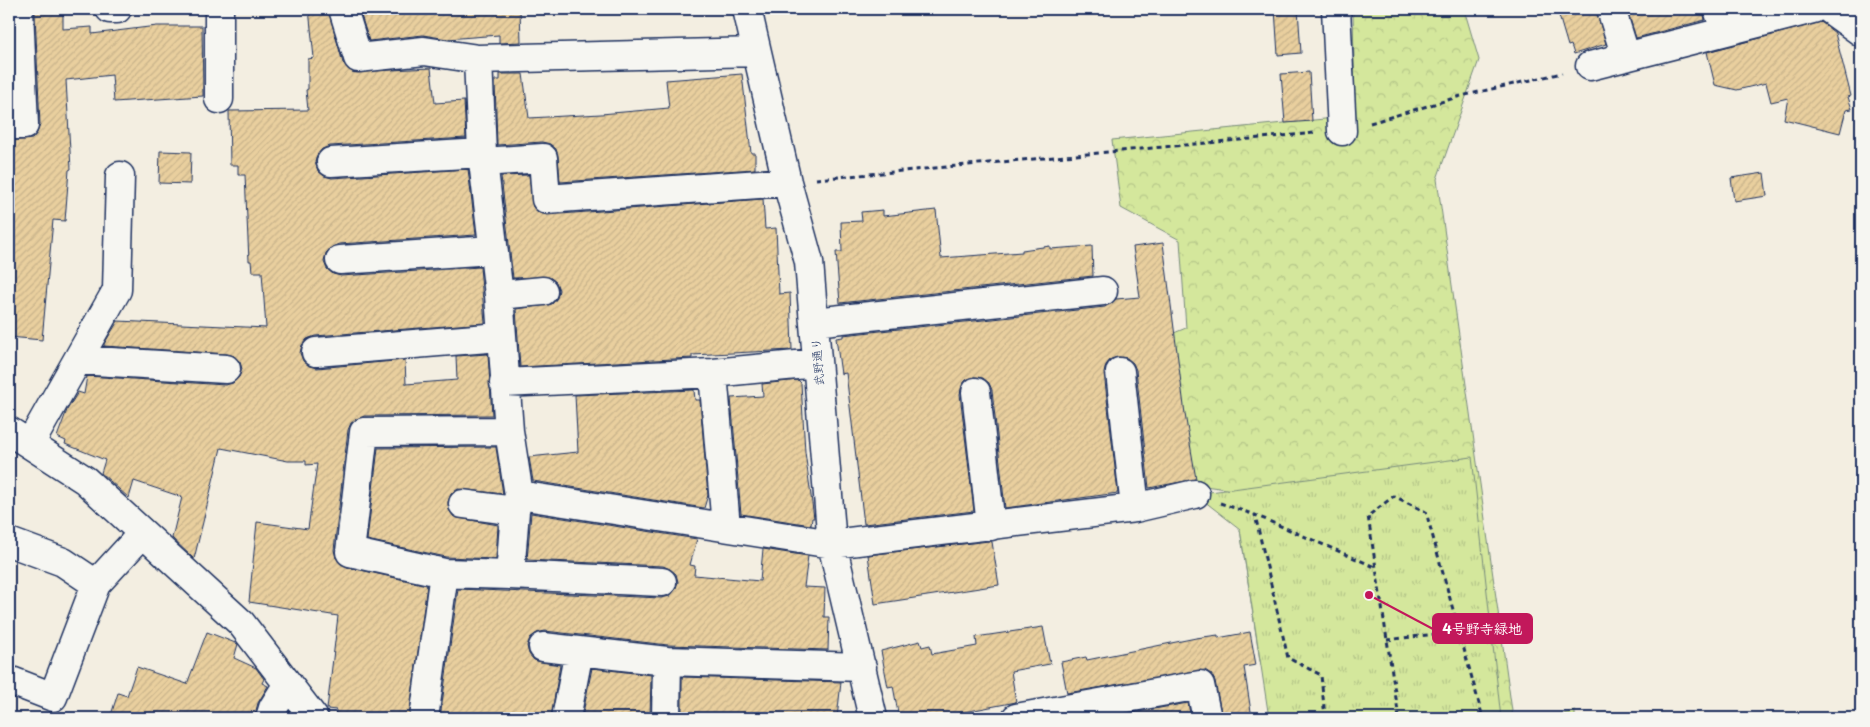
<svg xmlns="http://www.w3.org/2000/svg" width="1870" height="727" viewBox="0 0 1870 727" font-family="'Playpen Sans','Klee One',sans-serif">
<defs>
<pattern id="forest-crowns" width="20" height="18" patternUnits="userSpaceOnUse" patternTransform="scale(1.25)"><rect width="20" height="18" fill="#d4e79c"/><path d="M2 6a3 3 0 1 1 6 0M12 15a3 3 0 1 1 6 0" fill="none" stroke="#b5c689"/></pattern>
<pattern id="park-tufts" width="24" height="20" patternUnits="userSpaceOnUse" patternTransform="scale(1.25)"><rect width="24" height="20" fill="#d4e79c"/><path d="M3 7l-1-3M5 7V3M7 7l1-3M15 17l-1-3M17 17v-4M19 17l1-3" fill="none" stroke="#b5c689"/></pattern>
<pattern id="building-hatch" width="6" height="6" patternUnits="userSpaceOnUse" patternTransform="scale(1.25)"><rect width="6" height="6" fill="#e9cf9e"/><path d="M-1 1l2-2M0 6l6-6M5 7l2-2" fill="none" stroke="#c7b28a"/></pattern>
</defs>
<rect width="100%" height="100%" fill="#f3eee1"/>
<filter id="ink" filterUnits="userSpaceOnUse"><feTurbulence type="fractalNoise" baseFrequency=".02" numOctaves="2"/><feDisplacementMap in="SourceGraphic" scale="10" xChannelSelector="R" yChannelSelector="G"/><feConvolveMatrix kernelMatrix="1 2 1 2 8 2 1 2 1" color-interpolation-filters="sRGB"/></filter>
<g filter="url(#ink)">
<path fill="url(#forest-crowns)" stroke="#788b7d" d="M1353,9H1464L1479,60L1437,179L1513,718H1279L1260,661L1234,490L1167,481L1162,338L1186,328L1180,240L1121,208L1112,140L1355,116Z"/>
<path fill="url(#park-tufts)" stroke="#788b7d" d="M1472,457L1501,718H1269L1240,529L1195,494Z
M1575,711V718H1548Z"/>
<path fill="url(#building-hatch)" stroke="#1b2f5e" d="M309,9H328L343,63L352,72L431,68L435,103L464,101L466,138L330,146L322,149L317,155L315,162L318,171L324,176L332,178L468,169L476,235L339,244L332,247L326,253L324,262L327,269L333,274L341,276L480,267L485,323L315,336L307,339L302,345L300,353L303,361L309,366L317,368L405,360L406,384L457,380L456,356L488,354L492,415L364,416L351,423L348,430L334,550L336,558L347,567L427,585L409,718H335L336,710L327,709L338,616L249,602L257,522L308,529L317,464L306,465V461H288L221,448L194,559L172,538L182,497L134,481L129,498L101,473L105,460L65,444L66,441L57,437L67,410L78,392L84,394L87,376L225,385L233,383L239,377L242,369L240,362L234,356L227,354L104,346V344L118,321L266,328L262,272H252L251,261H249L245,175H238V165H230L229,111L308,110L306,90L308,89V59L314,58Z
M359,9H520L521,42L499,43V35L447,39L423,35L369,41Z
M1275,9H1298L1301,53L1278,55Z
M1557,9H1596L1606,44L1574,54L1571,45L1568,46Z
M1627,9H1703L1705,20L1636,38Z
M63,10V29L92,27V34L157,26H202L203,96L114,102L112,75L66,80L71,169L69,170L65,221L53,220L42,340L9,337V141L32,139L37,133L40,125L35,13L36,11Z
M1821,22L1835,33L1851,96L1848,97L1852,109L1846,110L1840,133L1784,119L1788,98L1771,102L1766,83L1737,90L1715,85L1707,52Z
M1309,72L1312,121L1285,123L1281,74Z
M500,74H523L529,118L601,114L669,108L666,80L742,74L751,153H755V169L560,182L558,156L556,149L550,144L542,142L497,145L495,80H500Z
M160,151L191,152L190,184L159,183Z
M1764,173L1767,196L1734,201L1731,178Z
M529,175L533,207L539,213L547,215L763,199L765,229L776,228L779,294L790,293L792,350L692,355V358L520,367L516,309L552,304L557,298L559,290L556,282L549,277L513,278L501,176Z
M883,210V216L936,210L941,258L1022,252V250L1050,246V249L1092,246L1093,276L840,303L836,252H842L841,222L862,221L861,212Z
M1163,243L1185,414L1196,479L1149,488L1136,370L1133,363L1127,358L1118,357L1111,359L1106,365L1104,373L1118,493L1005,508L992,390L989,383L983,378L974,377L966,380L962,385L960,394L974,511L864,524L846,373L841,374L836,338L843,337V335L1105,307L1116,299L1140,297L1133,247Z
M798,380L801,383L805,452L814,518H812L811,525L741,514L731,398L763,396L762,384Z
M694,390L695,400H700L708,495L704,508L533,481L529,457L578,452L575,395Z
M496,447L503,494L458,489L451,494L448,502L449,510L454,517L498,525L496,559L446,557L367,540L378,448Z
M531,513L697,539L690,565L695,566L694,575L760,581L763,549L808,556L804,587L825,588L824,617H829L828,650L668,645L545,631L537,633L530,638L527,646L529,654L534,660L541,662L560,665L551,718H440L458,589L661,598L670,596L675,590L678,582L676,574L670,569L663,566L527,560Z
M989,541L992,542L999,585L875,604L868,555Z
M1043,627L1050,664L1011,671L1016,702L933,718H899L893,686L888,687L881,651L920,641L922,647L930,645L932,654L977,646L976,637Z
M207,632L238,644L234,658L256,668L264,679L262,683L268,686L258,703L254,718H110L118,693L127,696L137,667L187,684Z
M1250,632L1256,665L1244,667L1252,718H1222L1215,681L1211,674L1205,670L1067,693L1061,662L1086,657L1087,660L1196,638L1218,635V638Z
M592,668L651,675L650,718H582Z
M682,677L841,682L837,718H682Z
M1188,703L1191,718H1103Z"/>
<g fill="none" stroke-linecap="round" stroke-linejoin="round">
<g stroke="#1b2f5e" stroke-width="31">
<path id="minor" d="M110,9H117
M219,9V99
M343,9L358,58L424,51L478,59L756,52
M747,9L787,182L809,262L832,544L873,718
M1336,9L1342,131
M1611,9L1626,57
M1718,9L1725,31
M1829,9L1861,32
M478,59L482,153L499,295L509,431L519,495
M1590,66L1813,9
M9,125H24L19,9
M331,162L482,153
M483,162L543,158L546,199L787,182
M340,260L493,250
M499,295L543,291
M814,322L1103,291
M316,352L500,337
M78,360L226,369
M1120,372L1135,508
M713,373L726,527
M504,383L713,373L817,363
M976,392L991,526
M9,431L85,480L241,623L314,718
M509,431L364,432L350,552L444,573L510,575L515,511L519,495L832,544L1135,508L1195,494
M30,444L117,290L120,176
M463,504L515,511
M9,542L63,562L96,584
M510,575L662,582
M543,647L667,661L862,667
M9,680L53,697L96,584L142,534
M270,718L273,708L288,684
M424,718L444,573
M566,718L579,651
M666,718L667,661
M1016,718L1200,685L1207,718"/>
</g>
<path stroke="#1b2f5e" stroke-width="3" stroke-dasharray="5 4" stroke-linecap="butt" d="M1370,123L1461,96L1562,73
M816,179L1315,133
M1220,503L1255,515
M1387,640L1459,631
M1325,718L1321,675L1288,658L1255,515L1375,567
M1356,718H1369
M1399,718L1368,516L1394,496L1426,512L1483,718"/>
<use href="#minor" stroke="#f6f6f2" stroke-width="28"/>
</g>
</g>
<g text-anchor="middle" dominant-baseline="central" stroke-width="5" stroke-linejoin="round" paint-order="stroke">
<g font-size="12" fill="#1b2f5e" stroke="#f6f6f2">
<text transform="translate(817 362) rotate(-95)">武野通り</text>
</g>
</g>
<path fill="none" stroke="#c2185b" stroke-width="2" d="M1369 595L1433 629"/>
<circle fill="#c2185b" stroke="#f6f6f2" stroke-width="2" cx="1369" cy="595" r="5"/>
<rect fill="#c2185b" stroke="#c2185b" stroke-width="2" x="1433" y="614" width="99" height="29" rx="5"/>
<g font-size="14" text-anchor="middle" font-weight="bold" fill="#fff">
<text x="1482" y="634">4号野寺緑地</text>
</g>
<rect width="1870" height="727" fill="none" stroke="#f6f6f2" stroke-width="30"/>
<rect x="15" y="15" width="1840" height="697" fill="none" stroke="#1b2f5e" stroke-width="2" filter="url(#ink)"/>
</svg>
